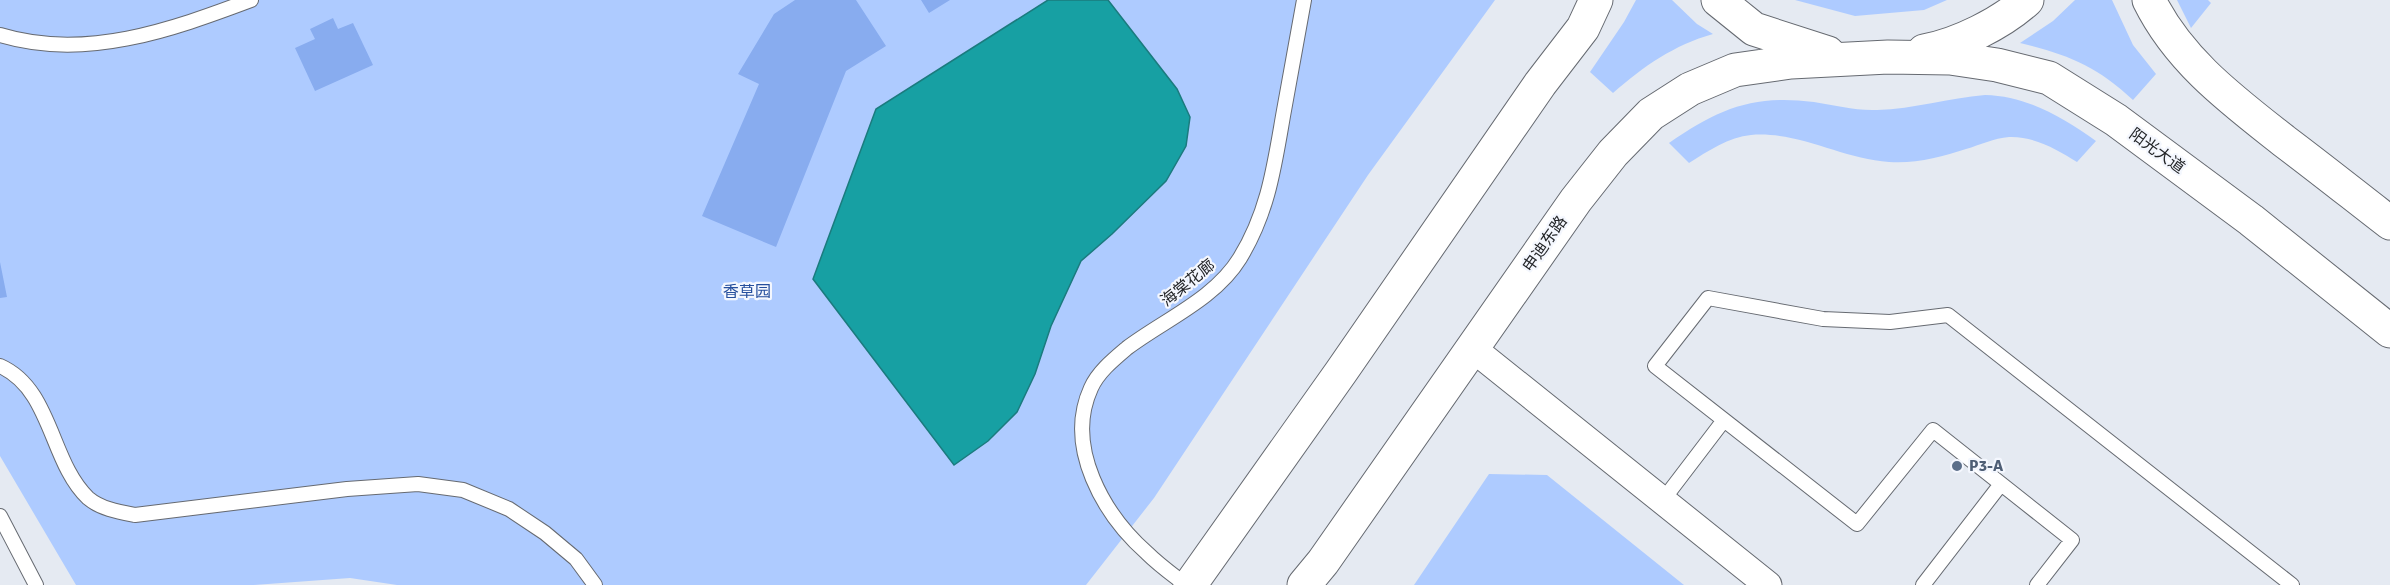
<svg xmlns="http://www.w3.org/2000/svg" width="2390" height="585" viewBox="0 0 2390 585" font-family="Signika,'Noto Sans SC',sans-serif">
<rect width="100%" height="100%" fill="#e5eaf2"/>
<path fill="#aecbff" d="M0,0H1495L1368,175L1154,498L1086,585H397L350,578L254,585H76L0,456Z
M1636,0H1672L1697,24L1713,34C1674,45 1644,66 1613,93L1590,72L1624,22Z
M1795,0H1947L1924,10L1855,16Z
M2075,0H2112L2133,45L2156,74L2133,100C2097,66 2066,54 2020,43L2053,21Z
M2177,0H2208L2211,3L2191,28Z
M1985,95C2027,96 2062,117 2096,141L2077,162C2058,150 2034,136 2009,137C1994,138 1980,145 1966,149C1942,157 1915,164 1889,162C1842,159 1799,131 1751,135C1729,137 1708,151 1689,163L1669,143C1718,109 1753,94 1814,102C1834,105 1856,111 1877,110C1914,109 1949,98 1985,95Z
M1489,474L1547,475L1684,585H1414Z"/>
<path fill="#17a0a3" stroke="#1b7b7e" stroke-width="1.5" d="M1048,0H1108L1177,89L1190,117L1186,146L1166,181L1112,234L1081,261L1051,326L1035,374L1017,412L988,441L954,465L813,279L876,109Z"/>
<path fill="#88acef" d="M795,0H856L886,46L846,71L776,247L702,216L759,84L738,74L774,14Z
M921,0H950L929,13Z
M333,18L338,29L353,23L373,65L315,91L295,48L315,39L310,29Z
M0,262L7,297L0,298Z"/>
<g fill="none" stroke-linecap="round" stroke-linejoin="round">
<g stroke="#666a71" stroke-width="16">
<path id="service" d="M0,35C85,61 171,30 251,0
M0,366C52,389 50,462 88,498C101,509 119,512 135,515L347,489L418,484L463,490L509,509L545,533L576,559L595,585
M1663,500L1724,420
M0,516L36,585
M1186,585C1173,575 1159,565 1147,553C1104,515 1064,447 1091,388C1098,372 1114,359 1127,348C1164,320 1215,299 1240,258C1268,212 1274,168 1283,116C1290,77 1297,39 1304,0
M1923,585L2001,484
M2037,585L2072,540L1933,430L1857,524L1655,366L1708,298L1823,319L1890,322L1948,315L2292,585"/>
</g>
<g stroke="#666a71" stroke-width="29">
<path id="minor" d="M1472,348L1768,585"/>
</g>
<g stroke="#666a71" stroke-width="35">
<path id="tertiary" d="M1718,0L1754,29L1828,53
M2149,0C2179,61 2232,100 2284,141C2320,168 2355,196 2390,223
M1924,51C1958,45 2002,23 2027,0
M1190,585L1341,372L1540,84L1583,28L1596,0
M1304,585L1323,562L1576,200L1613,153L1651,114L1690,89L1735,70L1791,62L1888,57L1950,58L1997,65L2049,78L2116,120L2251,220L2390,331"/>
</g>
<use href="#service" stroke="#fff" stroke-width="14"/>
<use href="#minor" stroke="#fff" stroke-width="27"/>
<use href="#tertiary" stroke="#fff" stroke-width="33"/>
</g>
<circle fill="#5c6f8a" stroke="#f4f7fe" stroke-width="2" cx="1957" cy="466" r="6"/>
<g text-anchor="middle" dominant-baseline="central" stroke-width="4.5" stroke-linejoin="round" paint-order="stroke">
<g font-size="16" fill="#232528" stroke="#f4f7fe">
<text transform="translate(2157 151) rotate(36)">阳光大道</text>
<text transform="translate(1545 244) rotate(-55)">申迪东路</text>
<text transform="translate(1188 283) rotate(-39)">海棠花廊</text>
</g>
<g font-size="16" fill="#264f9d" stroke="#f4f7fe">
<text x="747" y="292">香草园</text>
</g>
<g font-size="16" font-weight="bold" fill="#4e5e75" stroke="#f4f7fe" text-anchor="start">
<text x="1969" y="466">P3-A</text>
</g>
</g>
</svg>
